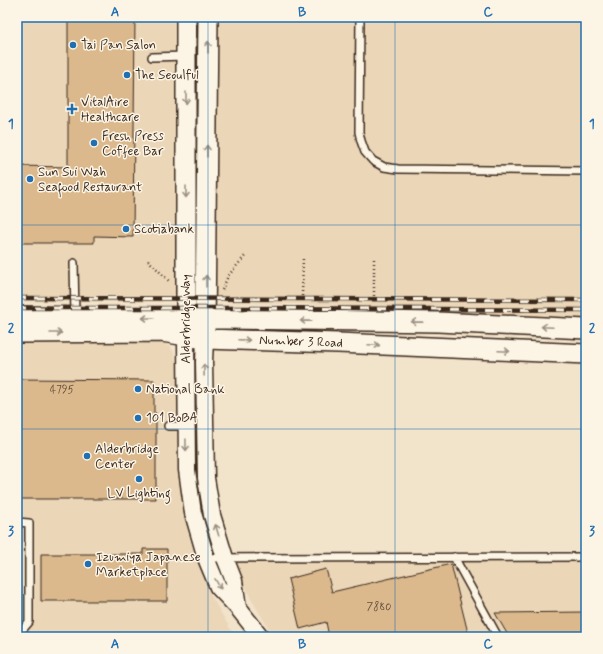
<svg xmlns="http://www.w3.org/2000/svg" width="603" height="654" viewBox="0 0 603 654" font-family="Mynerve,sans-serif">
<rect width="100%" height="100%" fill="#f2e3cb"/>
<filter id="ink" filterUnits="userSpaceOnUse"><feTurbulence type="fractalNoise" baseFrequency=".025" numOctaves="2"/><feDisplacementMap in="SourceGraphic" scale="8" xChannelSelector="R" yChannelSelector="G"/><feConvolveMatrix kernelMatrix="1 2 1 2 8 2 1 2 1" color-interpolation-filters="sRGB"/></filter>
<g filter="url(#ink)">
<path fill="#ebd6b8" d="M17,17H178L176,290L174,296L171,299L162,302L17,301Z
M217,17H586V322L328,305L226,302L218,298L215,291Z
M17,340L160,341L171,347L173,351L177,365L178,469L189,537L210,594L235,637H17Z
M586,557V637H274L251,599L233,558Z"/>
<path fill="#dbb98d" stroke="#3b2a1e" d="M68,17H135L133,237L94,236V243H17V166L68,167Z
M17,379L154,380V413H156V499H17Z
M143,549H167V601H41V554H143Z
M451,564L469,637H329L326,622L300,629L288,579L326,569L332,592Z
M586,612V637H509L495,613Z"/>
<g fill="none" stroke-linecap="round" stroke-linejoin="round">
<g stroke="#3b2a1e" stroke-width="10">
<path id="service" d="M360,17L359,132L361,141L365,152L373,161L384,167L398,169L586,171
M152,57L186,56
M74,263L75,316
M168,426H186
M17,522L29,523V622L17,636
M454,557L498,637
M206,558L586,557"/>
</g>
<g stroke="#3b2a1e" stroke-width="19">
<path id="tertiary" d="M186,336L187,470L193,513L206,558L218,587L238,608L261,637
M205,339L204,362L206,478L212,515L225,558L234,581L238,608"/>
</g>
<g stroke="#3b2a1e" stroke-width="22">
<path id="secondary" d="M17,316L438,322L586,329
M186,330V17
M205,332L208,17
M17,333L162,332L205,339L338,343L586,354"/>
</g>
<path stroke="#3b2a1e" stroke-width="2.5" stroke-dasharray="1 3" stroke-linecap="butt" d="M148,260L170,282
M222,290L228,276L245,256
M302,296L303,257
M374,296V257"/>
<use href="#service" stroke="#fcf5e5" stroke-width="7"/>
<use href="#tertiary" stroke="#fcf5e5" stroke-width="16"/>
<use href="#secondary" stroke="#fcf5e5" stroke-width="19"/>
<g stroke="#3b2a1e" stroke-width="4.5">
<path id="rail" d="M17,298L586,300
M17,308H242L586,310"/>
</g>
<use href="#rail" stroke="#fcf5e5" stroke-width="3" stroke-dasharray="9" stroke-linecap="butt"/>
</g>
<defs><path id="oneway-shaft" d="M-6 0H5M1.5-3L5.5 0L1.5 3" fill="none" stroke-width="1.6" stroke-linecap="round" stroke-linejoin="round"/></defs>
<g stroke="#9c9082">
<use href="#oneway-shaft" transform="translate(208 47) rotate(-90)"/>
<use href="#oneway-shaft" transform="translate(186 98) rotate(90)"/>
<use href="#oneway-shaft" transform="translate(207 151) rotate(-90)"/>
<use href="#oneway-shaft" transform="translate(186 192) rotate(90)"/>
<use href="#oneway-shaft" transform="translate(206 281) rotate(-90)"/>
<use href="#oneway-shaft" transform="translate(148 318) rotate(-180)"/>
<use href="#oneway-shaft" transform="translate(306 321) rotate(-179)"/>
<use href="#oneway-shaft" transform="translate(417 322) rotate(-179)"/>
<use href="#oneway-shaft" transform="translate(547 327) rotate(-177)"/>
<use href="#oneway-shaft" transform="translate(56 333)"/>
<use href="#oneway-shaft" transform="translate(244 340) rotate(2)"/>
<use href="#oneway-shaft" transform="translate(374 345) rotate(3)"/>
<use href="#oneway-shaft" transform="translate(504 351) rotate(3)"/>
<use href="#oneway-shaft" transform="translate(204 370) rotate(-91)"/>
<use href="#oneway-shaft" transform="translate(186 445) rotate(89)"/>
<use href="#oneway-shaft" transform="translate(217 530) rotate(-107)"/>
<use href="#oneway-shaft" transform="translate(218 584) rotate(60)"/>
</g>
</g>
<path fill="none" stroke="#1f6fb2" stroke-width="1" stroke-opacity="0.55" d="M208,17V637M395,17V637M17,225H586M17,429H586"/>
<g fill="#1f6fb2" stroke="#fcf5e5" stroke-width="1.5">
<circle cx="73" cy="45" r="4"/>
<circle cx="127" cy="75" r="4"/>
<path d="M70 103h4v4h4v4h-4v4h-4v-4h-4v-4h4z"/>
<circle cx="94" cy="143" r="4"/>
<circle cx="30" cy="179" r="4"/>
<circle cx="126" cy="229" r="4"/>
<circle cx="138" cy="389" r="4"/>
<circle cx="138" cy="418" r="4"/>
<circle cx="87" cy="456" r="4"/>
<circle cx="139" cy="479" r="4"/>
<circle cx="88" cy="564" r="4"/>
</g>
<g text-anchor="middle" dominant-baseline="central" stroke-width="3" stroke-linejoin="round" paint-order="stroke">
<g font-size="11" fill="#634e3a">
<text x="62" y="390">4795</text>
<text x="379" y="607">7880</text>
</g>
<g font-size="13" fill="#3b2a1e" stroke="#fcf5e5" text-anchor="start">
<text x="81" y="45">Tai Pan Salon</text>
<text x="135" y="75">The Seoulful</text>
<text x="81" y="102">VitalAire<tspan x="81" dy="15">Healthcare</tspan></text>
<text x="102" y="136">Fresh Press<tspan x="102" dy="15">Coffee Bar</tspan></text>
<text x="38" y="172">Sun Sui Wah<tspan x="38" dy="15">Seafood Restaurant</tspan></text>
<text x="134" y="229">Scotiabank</text>
<text x="146" y="389">National Bank</text>
<text x="146" y="418">101 BoBA</text>
<text x="95" y="449">Alderbridge<tspan x="95" dy="15">Center</tspan></text>
<text x="139" y="493" text-anchor="middle">LV Lighting</text>
<text x="96" y="557">Izumiya Japanese<tspan x="96" dy="15">Marketplace</tspan></text>
</g>
<g font-size="13" fill="#3b2a1e" stroke="#fcf5e5">
<text transform="translate(186 319) rotate(-90)">Alderbridge Way</text>
<text transform="translate(301 342) rotate(2)">Number 3 Road</text>
</g>
</g>
<rect width="603" height="654" fill="none" stroke="#fcf5e5" stroke-width="44"/>
<rect x="22" y="22" width="559" height="610" fill="none" stroke="#1f6fb2" stroke-width="1.5"/>
<g font-size="13" text-anchor="middle" font-weight="bold" fill="#1f6fb2">
<text x="115" y="16">A</text>
<text x="302" y="16">B</text>
<text x="488" y="16">C</text>
<text x="11" y="128">1</text>
<text x="592" y="128">1</text>
<text x="11" y="332">2</text>
<text x="592" y="332">2</text>
<text x="11" y="535">3</text>
<text x="592" y="535">3</text>
<text x="115" y="648">A</text>
<text x="302" y="648">B</text>
<text x="488" y="648">C</text>
</g>
</svg>
